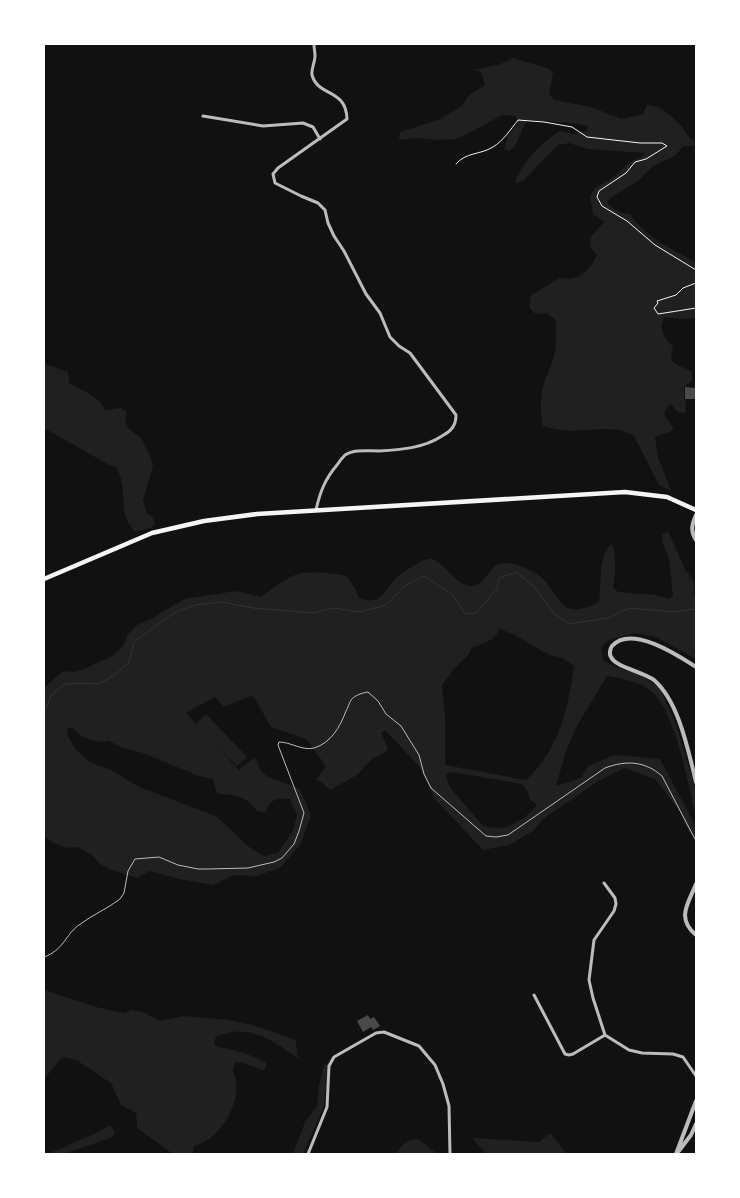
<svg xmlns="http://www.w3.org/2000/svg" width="740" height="1198" viewBox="0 0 740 1198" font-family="Rubik,sans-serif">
<rect width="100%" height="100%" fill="#111"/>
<path fill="#202020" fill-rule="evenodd" d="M513,58L550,69L553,73L549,94L555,100L591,107L621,119L643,114L647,105C661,105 673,117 682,127C687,133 688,139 696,141V146H683L676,155L653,166L638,181L610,198L607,202C611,208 622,215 630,214C646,238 671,249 696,262V318L683,319L665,317C657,329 665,338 673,347C667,366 678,364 692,372V381L684,387V399L686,400L685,413L678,412L671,404C657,415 670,419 674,430L655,437L658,457L671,491L659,485L634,436C617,424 590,431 571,431C562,431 552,428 543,426C540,412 540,397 544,383C547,374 552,365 554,356C557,345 556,332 556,320L547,313L536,314L529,308L531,295L560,278C579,282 589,271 597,255L591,248L590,238L604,222L593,214L590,196L595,188L614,177L628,163L643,156L645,153L588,149L569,143L558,145L523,181L515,183C523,160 540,145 559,131L574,134L586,131L588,126L570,123L529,120C519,128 521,144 509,151L504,149L508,136L518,122L516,116L502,115L473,131L455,139L439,140L416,138L399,140L400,132L438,120L462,106L468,96L485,85L481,72L474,70L501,64Z
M44,361L45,364L68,372L69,383C82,391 98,395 105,410L121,408L127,412L125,419L128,428L141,438L150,455L153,466L143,500L147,514L152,516L155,524L151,528L136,532C116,516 129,487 116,467L111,466L44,428Z
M668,531L686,571L694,581V595L696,596V659L656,637L635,633L608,640L601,648L603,660L611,665L642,676L660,688L676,724L696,790V816C688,785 675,709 651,691C638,681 623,679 607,676L578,724L566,751L556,786L581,778L588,766L615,755L660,759L696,827V839L689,832L679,810L655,779L624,768L600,780L543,819L533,831L509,845L483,850L435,799L419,766L386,731L381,732L388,749L384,753L372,759L357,775L330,790L322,782L316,780L326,766L306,739L271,727L254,697L250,696L224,707L215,697L186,713L196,724L206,714L247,757L237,766L215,744L239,770L254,758C259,763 258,767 262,772C268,780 291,784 300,789L311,816L300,845L280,868L256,876L234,875L213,885L180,879L149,871L138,878L109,869L99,863L92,855L77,847L67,848L50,841L44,835V690L46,686L63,671L72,672L82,670L112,656L124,645L128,634L137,625L151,619L184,599L236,591L261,597C272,589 285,578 298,574C311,571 333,573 346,576L355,588L359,598C381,606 383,592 395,579C400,574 421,560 428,559C441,556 454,586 472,586C487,585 487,567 501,563C508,562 517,564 523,567C528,570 535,572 540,576C564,598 558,622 599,602C602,583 597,558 612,543C616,554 616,575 613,587L618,592L655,595L668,599L673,596L669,559L663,544L662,535ZM500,629L515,635L549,655L562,658L574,666C568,710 559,749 526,780L445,765V716L442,685L453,670L468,655L472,648L493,639ZM72,728L83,737L99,742L109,741L123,748L143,753L199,776L213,779L217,793C237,797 243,793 257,811L265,812C270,799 277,798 290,799L297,815L293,831L278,853L264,856L249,847L216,816L139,787L113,771L89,762L75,748L68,736L67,729ZM453,772L522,784L528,792L530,800L537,804C530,815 516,824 503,828C497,829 489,827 483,826L453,791L448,783L446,774Z
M44,990L96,1007L124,1013L131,1010L143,1012L160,1021L185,1016L228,1020L253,1025L296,1040L297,1055L299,1059C273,1041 249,1022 216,1037L214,1042L215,1046L245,1053L266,1063V1068L263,1070L244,1063L235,1062L233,1071C246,1098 221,1140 193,1146V1154H173L137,1128L136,1113L121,1105L111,1083L76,1060L62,1057L44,1079Z
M328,1063L324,1106L303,1154H293L305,1122L317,1106L319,1086L324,1065Z
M110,1125L115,1132L113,1137L64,1154H48L100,1131Z
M550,1133L567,1154H486L472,1138L539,1142Z
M418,1139L437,1154H396C402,1144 406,1140 418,1139Z"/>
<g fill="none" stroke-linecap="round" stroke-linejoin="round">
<path stroke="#333" stroke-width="1" d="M44,714L51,695L65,684L79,683L100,684L116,674L129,662L134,642L175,612L195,605L222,602L253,608L314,613L333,608L360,612L386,605L406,585L424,576L452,594L465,614L476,613L497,589L499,578L517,572L533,586L556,615L569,624L608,618L629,608L674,612L696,609"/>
</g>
<path fill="#4a4a4a" d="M685,387L696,388V399H685Z
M368,1015L370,1019L374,1017L380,1026L373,1030L371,1027L363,1032L357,1021Z"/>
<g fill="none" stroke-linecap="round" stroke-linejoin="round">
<path stroke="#f5f5f5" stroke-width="1" d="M456,164C466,152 480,155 493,147C503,141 511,129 518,120L544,122L572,127L587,137L640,143H662L667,146L646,159L635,162L626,173L599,191L597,197L602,206L627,221L655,245L696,270
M696,283L683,288L676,295L657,301L658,303L654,308L658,314L696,308"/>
<path stroke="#bcbcbc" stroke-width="1" d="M44,957C64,950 65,935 79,925C92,915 107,909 120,899L124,893L128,871L135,859L159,857L178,865L198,869H207L248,868L274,862L282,858L294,844L299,831L304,813L278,745L279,742C291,742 302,751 314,748C331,743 340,727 346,711C348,708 349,703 351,700C355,695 362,693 368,692L378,701L386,714L401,726L419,755L424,774L431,788L486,836L496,837L508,835L605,768C626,760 645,761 662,776L696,841"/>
<path stroke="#bcbcbc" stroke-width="3" d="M314,44C314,48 315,52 315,56C315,62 311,69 312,75C318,97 346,88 347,119L278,168L273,174L275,183L301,196L318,203L325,210L328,223L334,236L344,251L366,294L380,313L390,337L399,346L410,353L456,415C456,426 451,431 442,436C424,448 400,450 379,451C368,451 354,449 345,455C342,458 339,462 337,465C325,479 320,492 316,510
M203,116L263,126L303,123L313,127L320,139
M604,883L615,898L616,904L614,911L594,940L589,980L593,998L605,1035L629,1050L642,1053L673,1054L683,1057L696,1076
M534,995L565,1054L569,1055L573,1054L605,1035
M308,1154L327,1107L329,1066L334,1057L376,1033L384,1032L419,1046L435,1065L443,1084L449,1106L450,1154"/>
<path stroke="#bcbcbc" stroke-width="4" d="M696,515C692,524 690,531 696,540
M696,667C679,656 631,624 612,646C610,649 609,654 611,657C615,667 644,672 654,680C679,702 688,750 696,782
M696,884C688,904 676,918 696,935
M678,1152L691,1135L696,1124
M676,1154L696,1101"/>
<path stroke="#f5f5f5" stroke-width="4.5" d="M44,579L152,533L204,521L257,514L625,492L667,497L696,510"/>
</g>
<rect width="740" height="1198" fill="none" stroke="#ffffff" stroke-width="90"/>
</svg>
